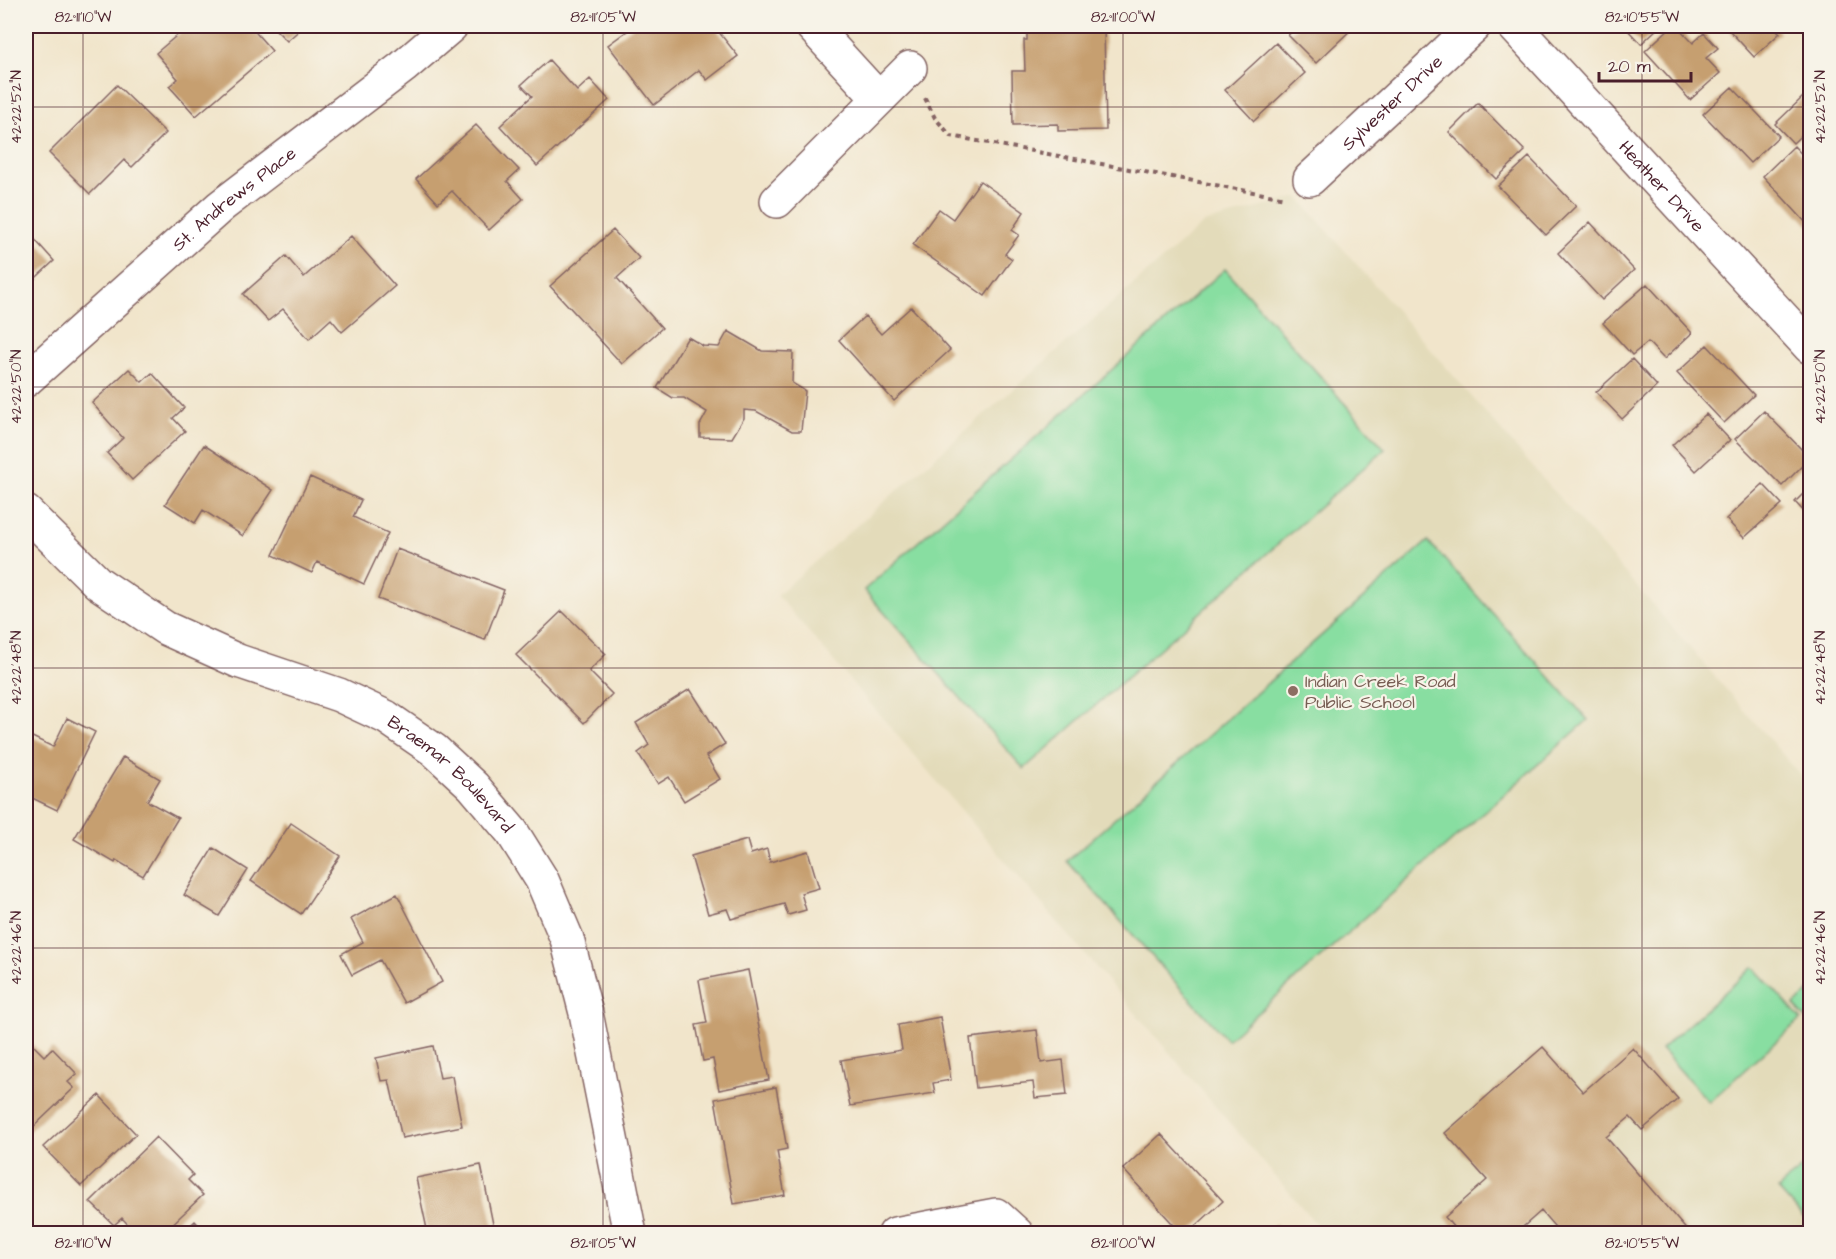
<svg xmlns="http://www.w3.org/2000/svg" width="1836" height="1259" viewBox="0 0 1836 1259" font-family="'Architects Daughter',sans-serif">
<rect width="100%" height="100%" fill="#f7f3e8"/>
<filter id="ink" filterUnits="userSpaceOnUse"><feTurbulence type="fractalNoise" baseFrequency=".0167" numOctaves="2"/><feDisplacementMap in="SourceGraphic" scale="12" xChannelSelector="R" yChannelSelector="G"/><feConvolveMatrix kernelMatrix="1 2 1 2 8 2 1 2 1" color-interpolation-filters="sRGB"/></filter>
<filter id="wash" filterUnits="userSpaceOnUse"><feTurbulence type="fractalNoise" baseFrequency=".008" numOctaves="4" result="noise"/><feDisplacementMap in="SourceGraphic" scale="24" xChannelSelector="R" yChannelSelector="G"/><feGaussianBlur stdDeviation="1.35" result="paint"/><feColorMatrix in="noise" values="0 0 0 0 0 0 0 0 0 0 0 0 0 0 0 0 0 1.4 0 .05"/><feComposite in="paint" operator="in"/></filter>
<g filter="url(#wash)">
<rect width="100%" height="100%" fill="#f1e5cb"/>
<path fill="#e3dbba" d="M1298,197L1810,786V1233H1324L777,595L1204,223Z"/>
<path fill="#88dea1" stroke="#697e66" stroke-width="1.5" d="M1225,269L1385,449L1024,769L864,590Z
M1428,541L1588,720L1227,1040L1067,861Z
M1753,967L1801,1019L1709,1102L1661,1049Z
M1810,991V1023L1794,1005Z
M1810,1160V1224L1778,1189Z"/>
<g id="blocks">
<path fill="#c69f70" d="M188,26H250L272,51L196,116L169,86L178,79L156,53Z
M272,26H304L287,41Z
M634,26H714L738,56L707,80L699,70L654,105L608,45Z
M1027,26H1104L1106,130L1058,131V124L1013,125L1012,71H1025L1024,40H1027Z
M1298,26H1355L1316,63L1288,35Z
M1624,26H1660L1641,44Z
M1672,26H1677L1693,43L1704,33L1718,48L1706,58L1720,73L1690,100L1645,51Z
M1735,26H1773L1780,33L1754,57L1730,31Z
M1276,43L1305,73L1254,121L1225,90Z
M549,60L577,91L590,79L609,100L537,166L500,126L532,96L521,85Z
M117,85L166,133L132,167L124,160L90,194L49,153Z
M1732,87L1779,136L1750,163L1703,114Z
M1804,96L1810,103V127L1793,143L1775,124Z
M1478,103L1525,151L1496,179L1449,132Z
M476,125L519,170L507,181L523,199L489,230L452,191L438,203L416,179Z
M1794,146L1810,163V227L1763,176Z
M1529,157L1576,206L1546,235L1498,186Z
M980,181L1024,212L1012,230L1019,235L1005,254L1012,259L985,296L913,245L939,209L953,219Z
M1590,222L1634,270L1602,300L1558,253Z
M613,230L639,258L617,278L662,328L622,364L550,286Z
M28,232L54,261L26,287V234Z
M351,236L395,286L342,332L331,319L309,339L283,309L268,321L243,294L286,256L304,277Z
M1647,284L1692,333L1664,359L1648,342L1632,355L1603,323Z
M911,307L950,350L894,401L839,340L865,316L881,334Z
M728,331L762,351L793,352L792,383L805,391L801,431H792L756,411L744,410V418L732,438L700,437V425L707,412L684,398H673L657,388L688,337L703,346L719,347Z
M1707,345L1754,395L1724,423L1677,373Z
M1632,359L1657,386L1622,419L1596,392Z
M129,369L142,382L152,373L184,408L173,418L185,431L132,480L107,453L123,438L92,403Z
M1764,411L1810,458L1782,486L1735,439Z
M1706,414L1730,440L1696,471L1672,445Z
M204,445L273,490L243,536L203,510L195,523L165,504Z
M310,477L361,500L353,517L388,533L364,584L317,562L312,573L273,555Z
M1763,484L1782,504L1744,538L1726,519Z
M1810,487V518L1795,502Z
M397,549L504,590L485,640L378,599Z
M562,611L606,654L589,671L612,694L584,723L516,655Z
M690,689L725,744L706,756L720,779L684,801L669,777L658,784L638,753L649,745L636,723Z
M67,718L95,732L57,810L26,795V734L53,747Z
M123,757L160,779L147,801L178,818L143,876L116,860L115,863L74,839Z
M291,823L340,856L301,914L251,881Z
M747,840L751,854L767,849L770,862L808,851L819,888L801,893L806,910L788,915L784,904L731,919L727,909L708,914L691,856Z
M213,848L248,870L219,916L184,895Z
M397,894L442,982L404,1003L380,960L352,975L341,954L363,942L351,919Z
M748,970L769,1080L719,1090L713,1059L703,1061L696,1025L707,1023L699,980Z
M26,1013L31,1019L26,1025Z
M940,1017L951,1080L933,1083L935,1093L850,1106L841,1060L902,1050L898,1025Z
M1037,1030L1041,1063L1063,1060L1067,1095L1035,1098L1033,1082L976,1088L970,1038Z
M31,1043L44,1056L52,1048L77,1074L68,1082L74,1088L28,1132L26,1130V1047Z
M433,1046L440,1078L452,1076L462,1126L402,1138L389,1080L381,1081L376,1058Z
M1543,1047L1583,1092L1633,1048L1678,1099L1642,1130L1630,1117L1606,1137L1690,1234H1561L1541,1211L1515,1234H1459L1445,1217L1487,1180L1445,1133Z
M776,1087L787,1149L777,1151L785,1195L734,1204L715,1099Z
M99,1095L136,1134L81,1186L43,1147Z
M1161,1134L1223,1201L1187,1234H1182L1123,1169Z
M156,1137L193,1175L188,1180L203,1195L163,1233L156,1225L148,1234H137L122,1218L114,1225L90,1202Z
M481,1165L495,1234H428L416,1178Z
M195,1221L207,1234H181Z
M1276,1225L1280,1234H1259Z"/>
</g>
</g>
<g filter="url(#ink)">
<use href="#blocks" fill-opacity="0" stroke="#846463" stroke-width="1.5"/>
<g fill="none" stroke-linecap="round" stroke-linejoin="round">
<g stroke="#846463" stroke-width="36">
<g id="minor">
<path d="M812,26L878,98"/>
<path id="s1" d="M1514,26L1810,347"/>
<path id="s2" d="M1310,179L1474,26"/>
<path d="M777,201L910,68"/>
<path id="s3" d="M26,380L221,206L403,67L451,26"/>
<path id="s4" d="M26,512L98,583L165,628L238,661L339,695L386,717L434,750L473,786L512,832L542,880L567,939L586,1013L630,1234"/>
<path d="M895,1234L996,1215L1017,1234"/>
</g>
</g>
<path stroke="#846463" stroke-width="4" stroke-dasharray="4.5 4.5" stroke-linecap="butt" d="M925,98L935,118L951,136L1285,198"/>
<use href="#minor" stroke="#fff" stroke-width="33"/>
</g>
</g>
<path fill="none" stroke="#4a1f2b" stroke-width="1.5" stroke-opacity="0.45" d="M83,26V1234M603,26V1234M1123,26V1234M1642,26V1234M26,107H1810M26,387H1810M26,668H1810M26,948H1810M26,1228H1810"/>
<circle fill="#8d6e63" stroke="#f7f3e8" stroke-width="2" cx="1293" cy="691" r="6"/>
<g text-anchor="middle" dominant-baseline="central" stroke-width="4.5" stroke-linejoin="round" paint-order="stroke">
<g font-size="18" fill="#4a1f2b" stroke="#f7f3e8">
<text stroke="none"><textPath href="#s2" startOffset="112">Sylvester Drive</textPath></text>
<text stroke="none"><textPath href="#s1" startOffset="218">Heather Drive</textPath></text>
<text stroke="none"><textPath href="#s3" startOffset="276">St. Andrews Place</textPath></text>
<text stroke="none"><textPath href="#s4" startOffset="507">Braemar Boulevard</textPath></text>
</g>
<g font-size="18" fill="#785e54" stroke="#f7f3e8" text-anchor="start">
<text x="1305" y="681">Indian Creek Road<tspan x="1305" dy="21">Public School</tspan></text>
</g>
</g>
<rect width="1836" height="1259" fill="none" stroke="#f7f3e8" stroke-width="66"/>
<path d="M1599 72v9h92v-9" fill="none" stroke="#4a1f2b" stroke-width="3"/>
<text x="1608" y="72" font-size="18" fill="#4a1f2b" stroke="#f7f3e8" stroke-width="4.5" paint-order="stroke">20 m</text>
<rect x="33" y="33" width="1770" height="1193" fill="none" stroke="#4a1f2b" stroke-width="2"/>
<g font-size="15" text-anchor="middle" fill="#4a1f2b">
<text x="83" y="22">82°11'10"W</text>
<text x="603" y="22">82°11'05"W</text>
<text x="1123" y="22">82°11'00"W</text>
<text x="1642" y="22">82°10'55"W</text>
<text transform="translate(16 107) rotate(-90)" y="5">42°22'52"N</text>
<text transform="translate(1820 107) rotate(-90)" y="5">42°22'52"N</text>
<text transform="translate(16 387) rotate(-90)" y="5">42°22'50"N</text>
<text transform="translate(1820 387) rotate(-90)" y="5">42°22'50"N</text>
<text transform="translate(16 668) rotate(-90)" y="5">42°22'48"N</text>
<text transform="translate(1820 668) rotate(-90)" y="5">42°22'48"N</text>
<text transform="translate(16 948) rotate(-90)" y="5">42°22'46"N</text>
<text transform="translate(1820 948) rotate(-90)" y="5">42°22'46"N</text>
<text x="83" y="1248">82°11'10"W</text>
<text x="603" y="1248">82°11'05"W</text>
<text x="1123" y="1248">82°11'00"W</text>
<text x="1642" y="1248">82°10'55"W</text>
</g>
</svg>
